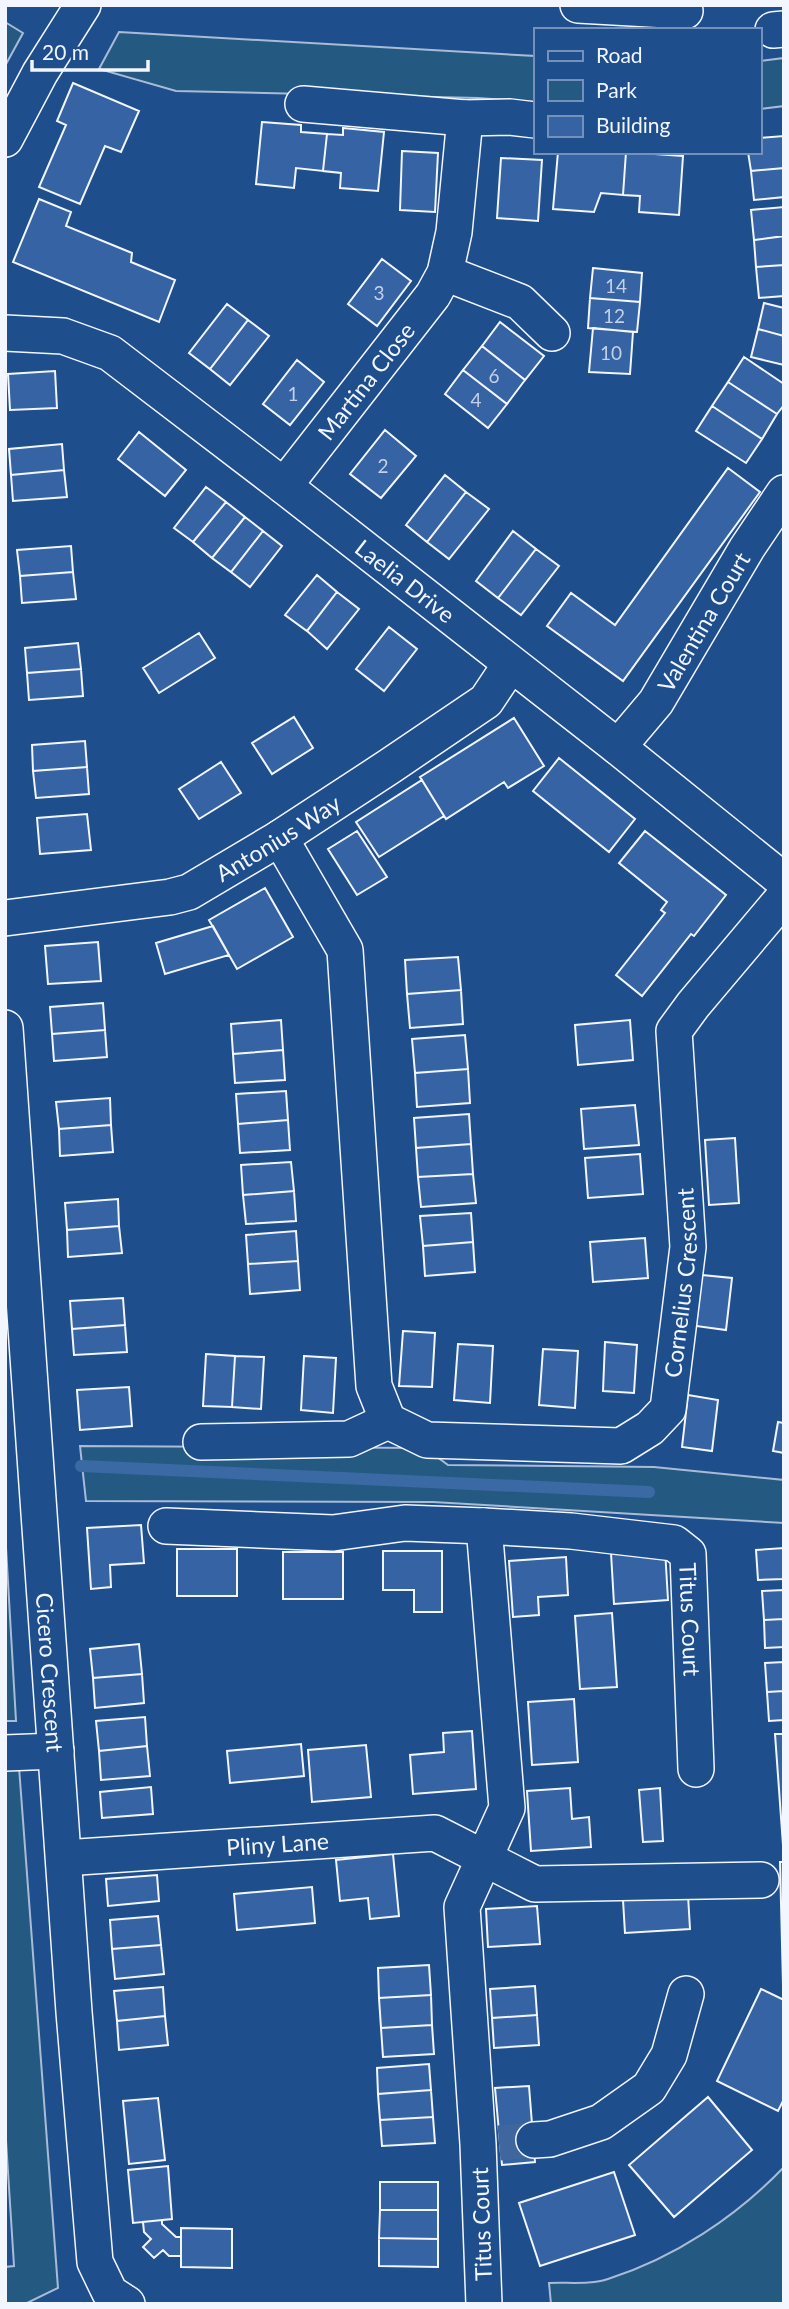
<svg xmlns="http://www.w3.org/2000/svg" width="789" height="2309" viewBox="0 0 789 2309" font-family="Lato,sans-serif">
<rect width="100%" height="100%" fill="#1f4e8c"/>
<path fill="#245a82" stroke="#a8bbd7" stroke-width="2" d="M5,22L23,33L5,66Z
M119,32L535,56V102L478,98L176,91L99,69Z
M784,58V106L759,109V61Z
M80,1446L425,1448L448,1465L654,1467L784,1480V1523L433,1502L86,1501Z
M5,1530L16,1721H5Z
M19,1767L58,2288L25,2304H5V2267L14,2266L5,2125V1768Z
M784,2167V2304H551L549,2283C567,2282 591,2285 608,2279C674,2258 736,2217 784,2167Z"/>
<g fill="none" stroke-linecap="round" stroke-linejoin="round">
<path stroke="#3b69a3" stroke-width="12" d="M81,1466L649,1492"/>
</g>
<path fill="#3563a3" stroke="#f2f6ff" stroke-width="2" d="M73,83L139,111L121,152L105,146L80,204L39,187L66,125L57,121Z
M262,122L301,125V132L327,134L323,171L296,168L294,188L256,184Z
M343,128L384,132L378,191L340,188L341,173L323,171L327,134L343,135Z
M784,136V168L751,171L748,152H759V138Z
M402,151L438,153L435,212L400,210Z
M558,152H626L623,195L601,193L594,212L553,209Z
M626,152L683,156L679,215L639,212L640,196L623,195Z
M501,158L542,160L538,221L497,218Z
M784,168V197L754,200L751,171Z
M39,199L71,212L66,226L132,253L131,262L175,280L159,322L13,262Z
M784,207V236L754,240L751,210Z
M784,236V265L756,267L754,240Z
M382,259L411,281L377,326L348,304Z
M784,265V296L759,298L756,267Z
M593,268L642,273L640,302L590,298Z
M590,298L640,302L637,332L588,328Z
M764,303L784,308V336L758,329Z
M227,304L248,320L210,369L189,353Z
M248,320L269,336L230,385L210,369Z
M500,322L544,356L525,380L482,346Z
M593,328L633,332L630,374L589,372Z
M758,329L784,336V365L751,357Z
M482,346L525,380L507,404L463,370Z
M744,357L784,384V405L777,414L728,382Z
M297,360L324,382L290,425L263,404Z
M463,370L507,404L488,428L445,394Z
M55,371L57,408L10,410L8,374Z
M728,382L777,414L762,439L712,406Z
M712,406L762,439L746,463L696,431Z
M385,430L416,456L381,498L350,474Z
M139,432L186,470L165,496L118,459Z
M62,444L64,470L11,475L9,449Z
M728,468L760,492L623,681L547,626L571,593L615,625Z
M64,470L67,497L13,501L11,475Z
M445,475L466,492L427,542L406,525Z
M206,487L226,502L193,542L174,528Z
M466,492L489,509L449,559L427,542Z
M226,502L245,517L212,558L193,542Z
M245,517L263,531L231,572L212,558Z
M263,531L282,546L250,587L231,572Z
M513,531L536,549L498,598L476,581Z
M71,546L73,572L20,576L17,550Z
M536,549L559,566L521,615L498,598Z
M73,572L76,599L22,603L20,576Z
M317,575L337,592L307,631L285,615Z
M337,592L359,609L327,649L307,631Z
M389,627L417,649L384,691L356,669Z
M199,633L215,658L159,693L143,668Z
M78,643L81,669L27,673L25,648Z
M81,669L83,696L29,700L27,673Z
M294,717L313,748L272,774L252,743Z
M514,718L544,766L508,788L504,782L446,819L420,777Z
M85,741L87,767L33,771L32,745Z
M559,758L635,819L609,852L533,791Z
M221,762L241,793L199,819L179,789Z
M87,767L89,794L36,798L33,771Z
M422,780L444,816L379,857L356,822Z
M87,814L91,850L40,854L37,818Z
M357,831L387,877L357,895L328,849Z
M645,831L726,895L694,936L691,934L642,996L616,975L665,913L661,910L667,902L619,863Z
M265,888L293,937L237,969L209,920Z
M213,926L229,955L165,974L156,943Z
M98,942L101,981L48,984L45,946Z
M458,957L461,990L407,994L405,960Z
M461,990L463,1024L410,1028L407,994Z
M103,1003L105,1030L52,1034L50,1007Z
M281,1020L283,1050L233,1054L231,1024Z
M630,1020L633,1060L578,1065L575,1025Z
M105,1030L107,1057L54,1061L52,1034Z
M465,1035L468,1069L415,1073L412,1039Z
M283,1050L285,1080L235,1083L233,1054Z
M468,1069L470,1103L417,1107L415,1073Z
M286,1091L288,1120L238,1124L236,1094Z
M110,1098L111,1125L59,1129L56,1102Z
M635,1105L639,1145L584,1149L581,1109Z
M469,1114L471,1144L416,1148L414,1118Z
M288,1120L290,1150L240,1153L238,1124Z
M111,1125L113,1152L60,1156L59,1129Z
M735,1138L739,1203L709,1205L705,1140Z
M471,1144L473,1174L418,1177L416,1148Z
M640,1154L643,1194L588,1198L585,1158Z
M291,1162L294,1191L243,1195L241,1165Z
M473,1174L476,1203L421,1207L418,1177Z
M294,1191L296,1221L246,1224L243,1195Z
M118,1199L119,1226L67,1230L65,1203Z
M471,1213L473,1242L423,1246L420,1216Z
M119,1226L122,1253L68,1257L67,1230Z
M296,1231L298,1261L248,1264L246,1235Z
M645,1238L648,1278L593,1282L590,1242Z
M473,1242L475,1272L425,1276L423,1246Z
M298,1261L300,1290L250,1294L248,1264Z
M702,1275L732,1278L726,1330L696,1326Z
M123,1298L125,1325L72,1329L70,1301Z
M125,1325L127,1352L74,1355L72,1329Z
M403,1331L435,1333L432,1387L399,1386Z
M605,1342L637,1345L634,1393L603,1391Z
M458,1344L493,1346L490,1403L454,1400Z
M543,1349L578,1351L575,1408L539,1405Z
M206,1354L235,1356L232,1407L203,1406Z
M235,1356L264,1357L261,1409L232,1407Z
M304,1356L336,1358L333,1413L301,1410Z
M129,1387L132,1426L80,1430L77,1390Z
M688,1395L718,1400L712,1451L682,1447Z
M778,1422L784,1423V1453L773,1451Z
M141,1525L144,1563L110,1565L111,1587L91,1589L87,1528Z
M784,1548V1579L758,1580L756,1550Z
M177,1549H237V1596H177Z
M665,1549L668,1600L614,1604L611,1553Z
M383,1551H442V1612H414V1590H383Z
M283,1552H343V1599H283Z
M566,1557L568,1595L538,1597L539,1615L513,1617L509,1561Z
M784,1590V1619L764,1620L762,1591Z
M612,1613L617,1687L580,1689L575,1616Z
M784,1619V1647L765,1648L764,1620Z
M139,1644L142,1674L93,1678L90,1649Z
M784,1662V1691L767,1692L765,1663Z
M142,1674L144,1703L95,1708L93,1678Z
M784,1691V1720L769,1721L767,1692Z
M574,1699L578,1762L532,1765L528,1702Z
M145,1717L147,1746L99,1751L96,1721Z
M472,1731L476,1789L413,1794L410,1755L444,1752L443,1733Z
M775,1734H784V1845H783Z
M301,1744L304,1776L230,1783L227,1751Z
M366,1745L371,1797L312,1802L308,1750Z
M147,1746L150,1776L101,1780L99,1751Z
M151,1787L153,1814L102,1818L100,1792Z
M570,1788L572,1819L589,1817L591,1847L531,1851L527,1791Z
M660,1788L663,1841L643,1842L639,1790Z
M393,1854L399,1916L370,1919L368,1898L340,1901L336,1860Z
M780,1862H784V1985H783Z
M157,1875L159,1901L108,1906L106,1879Z
M312,1887L315,1923L237,1930L234,1894Z
M688,1895L690,1929L625,1933L623,1900Z
M537,1906L540,1944L488,1947L486,1909Z
M158,1916L161,1945L112,1949L110,1920Z
M161,1945L164,1974L115,1979L112,1949Z
M429,1965L431,1995L379,1998L378,1968Z
M535,1986L537,2015L492,2018L490,1989Z
M163,1987L165,2016L117,2021L114,1991Z
M761,1989L784,2000V2099L778,2111L717,2081Z
M431,1995L432,2025L381,2028L379,1998Z
M537,2015L539,2045L494,2048L492,2018Z
M165,2016L168,2045L119,2050L117,2021Z
M432,2025L434,2054L383,2057L381,2028Z
M429,2064L431,2090L378,2094L377,2068Z
M529,2086L535,2162L502,2165L495,2088Z
M431,2090L433,2117L380,2120L378,2094Z
M708,2097L752,2150L674,2217L629,2165Z
M158,2098L165,2160L129,2164L123,2101Z
M433,2117L435,2143L382,2146L380,2120Z
M168,2166L172,2219L133,2223L128,2170Z
M614,2172L635,2235L540,2266L519,2203Z
M380,2182H438V2210H380Z
M380,2210H438V2239L379,2238Z
M162,2220V2224L176,2237H181V2256H169L163,2250L154,2258L143,2247L151,2239L144,2232L143,2222Z
M181,2228L232,2229V2268L181,2267Z
M379,2238L438,2239V2267L379,2266Z"/>
<g fill="none" stroke-linecap="round" stroke-linejoin="round">
<path stroke="#3f679d" stroke-width="35" stroke-dasharray="35 18" stroke-linecap="butt" d="M499,2143L534,2140"/>
<g stroke="#f2f6ff" stroke-width="38">
<g id="street">
<path d="M578,5L685,11"/>
<path d="M773,30L784,29"/>
<path d="M303,104L465,118L510,117L535,120"/>
<path d="M5,139L40,73L83,5"/>
<path d="M445,273L520,302L552,333"/>
<path id="s1" d="M5,333L63,336L110,353L284,486L618,747L784,881"/>
<path id="s2" d="M284,486L433,295L445,273L454,232L465,118"/>
<path id="s3" d="M618,747L656,702L747,548L784,493"/>
<path id="s4" d="M280,838L345,950L374,1386L388,1421L427,1440L621,1446L650,1428L668,1409L688,1247L674,1031L693,1005L784,897"/>
<path id="s5" d="M5,918L170,897L189,892L280,838L390,766L486,701L510,665"/>
<path id="s6" d="M5,1028L74,2012L95,2262L110,2293L127,2304"/>
<path d="M201,1442L349,1439L388,1421"/>
<path id="s7" d="M166,1526L333,1533L405,1523L484,1526L571,1531L674,1543L688,1554L696,1769"/>
<path d="M5,1753L56,1751"/>
<path id="s8" d="M64,1858L435,1833L535,1884L761,1880"/>
<path d="M534,2140L550,2139L601,2122L649,2088L669,2055L686,1994"/>
<path d="M484,2304L478,2144L462,1907L507,1808L484,1526"/>
</g>
</g>
<use href="#street" stroke="#1f4e8c" stroke-width="35"/>
</g>
<g text-anchor="middle" dominant-baseline="central" stroke-width="5" stroke-linejoin="round" paint-order="stroke">
<g font-size="19" fill="#c3d1e8">
<text x="616" y="285">14</text>
<text x="379" y="292">3</text>
<text x="614" y="315">12</text>
<text x="611" y="352">10</text>
<text x="494" y="375">6</text>
<text x="293" y="393">1</text>
<text x="476" y="399">4</text>
<text x="383" y="465">2</text>
</g>
<g font-size="23" fill="#f2f6ff" stroke="#1f4e8c">
<text stroke="none"><textPath href="#s2" startOffset="133">Martina Close</textPath></text>
<text stroke="none"><textPath href="#s1" startOffset="481">Laelia Drive</textPath></text>
<text stroke="none"><textPath href="#s3" startOffset="152">Valentina Court</textPath></text>
<text stroke="none"><textPath href="#s5" startOffset="290">Antonius Way</textPath></text>
<text stroke="none"><textPath href="#s4" startOffset="1029">Cornelius Crescent</textPath></text>
<text stroke="none"><textPath href="#s7" startOffset="593">Titus Court</textPath></text>
<text stroke="none"><textPath href="#s6" startOffset="646">Cicero Crescent</textPath></text>
<text stroke="none"><textPath href="#s8" startOffset="214">Pliny Lane</textPath></text>
<text transform="translate(481 2224) rotate(-92)">Titus Court</text>
</g>
</g>
<rect width="789" height="2309" fill="none" stroke="#f2f6ff" stroke-width="14"/>
<rect x="534" y="28" width="228" height="126" fill="#1f4e8c" stroke="#7391ba" stroke-width="2"/>
<rect x="548" y="51" width="35" height="10" fill="#1f4e8c" stroke="#7391ba" stroke-width="2"/>
<text x="596" y="63" font-size="21" fill="#f2f6ff">Road</text>
<rect x="548" y="80" width="35" height="21" fill="#245a82" stroke="#7391ba" stroke-width="2"/>
<text x="596" y="98" font-size="21" fill="#f2f6ff">Park</text>
<rect x="548" y="116" width="35" height="21" fill="#3563a3" stroke="#7391ba" stroke-width="2"/>
<text x="596" y="133" font-size="21" fill="#f2f6ff">Building</text>
<path d="M32 60v10h116v-10" fill="none" stroke="#f2f6ff" stroke-width="3.5"/>
<text x="42" y="60" font-size="21" fill="#f2f6ff" stroke="#1f4e8c" stroke-width="5" paint-order="stroke">20 m</text>
</svg>
